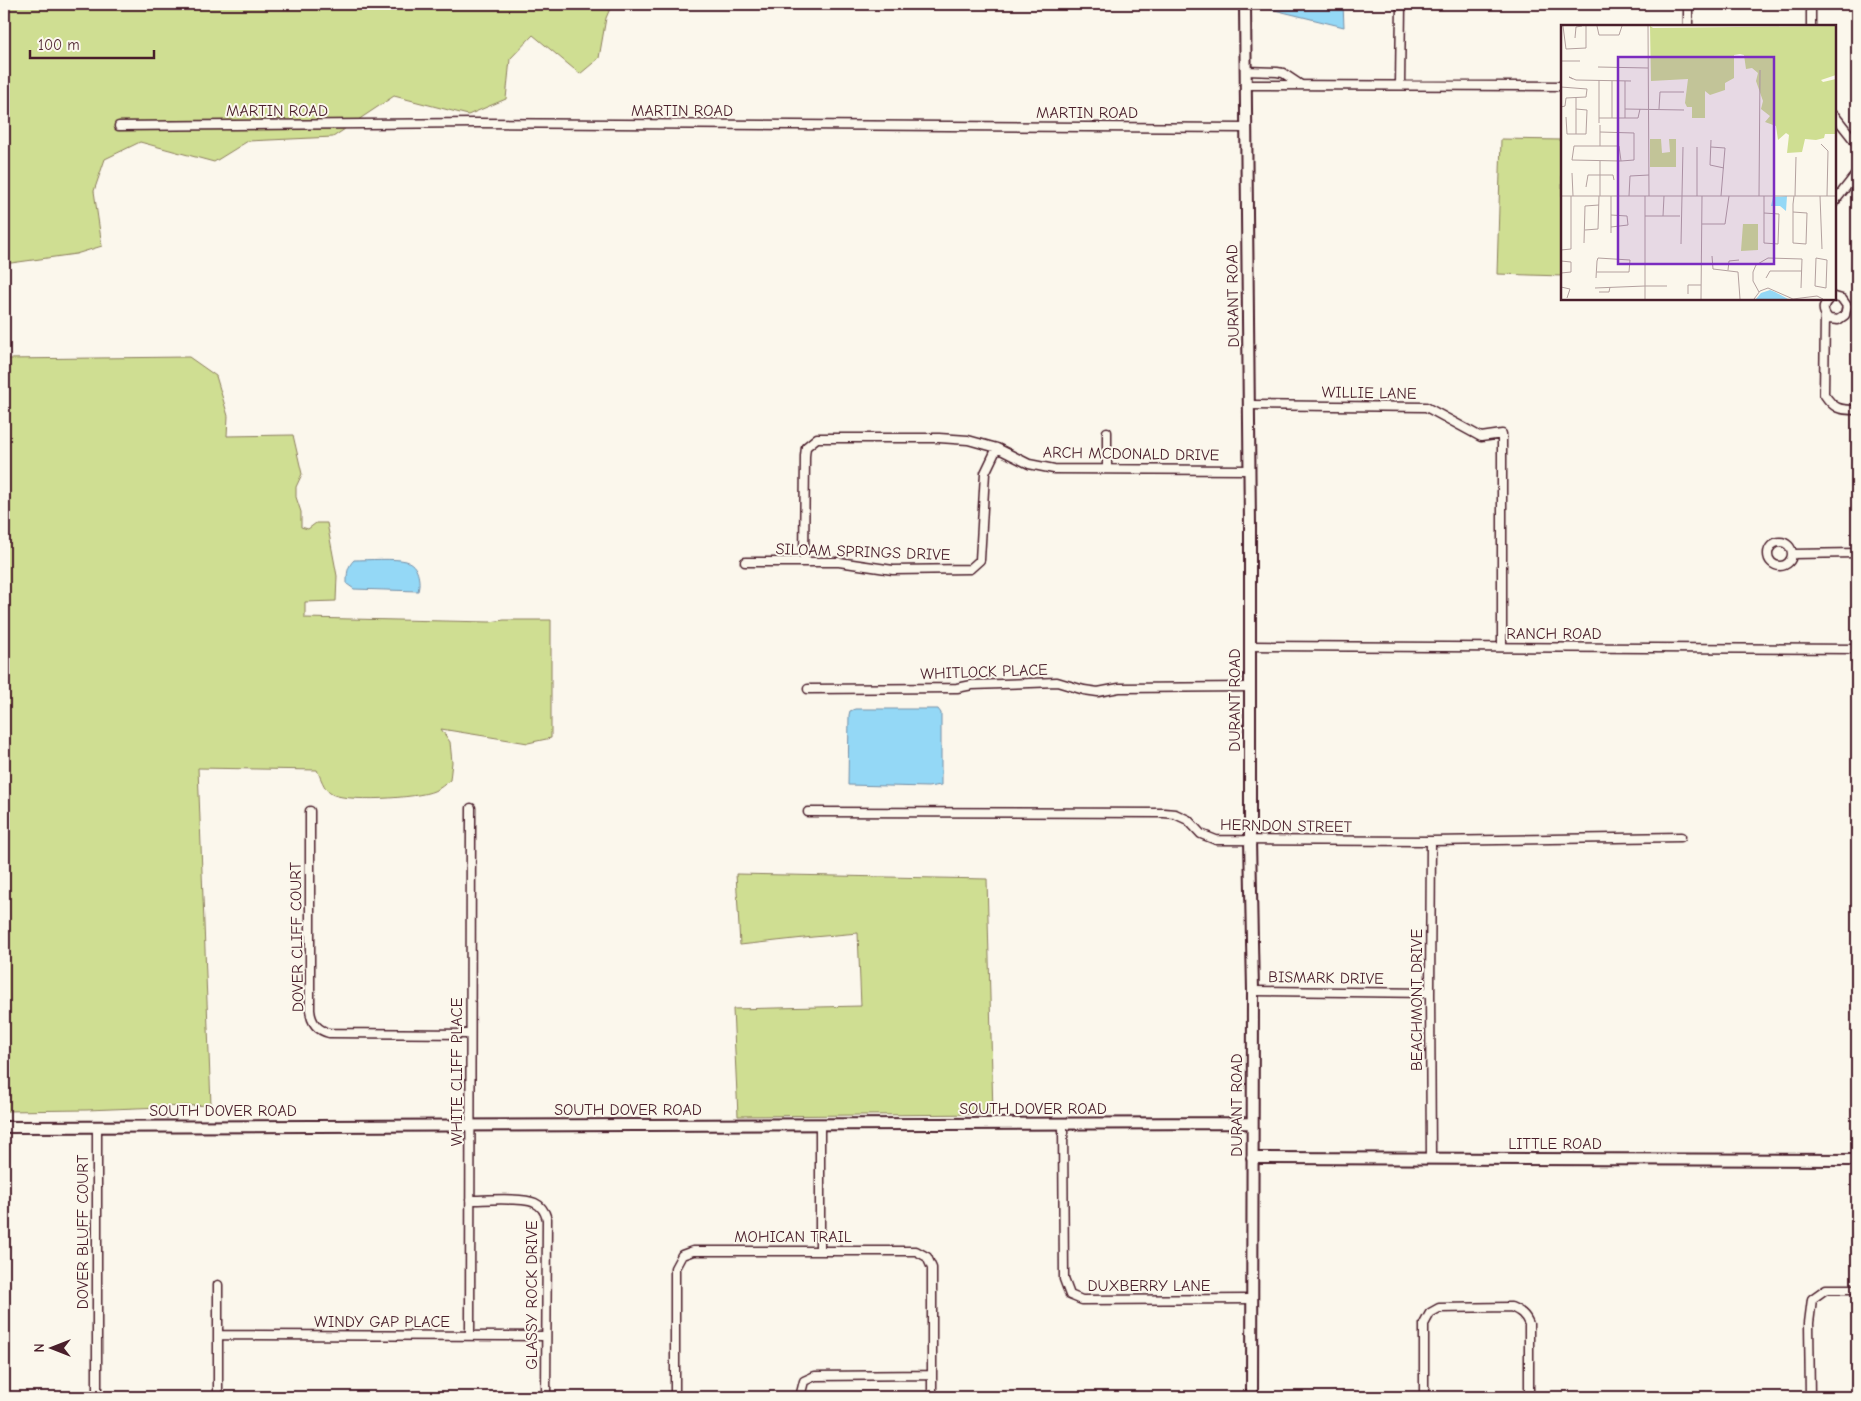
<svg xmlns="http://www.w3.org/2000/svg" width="1861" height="1401" viewBox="0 0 1861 1401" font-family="'Comic Neue',sans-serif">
<rect width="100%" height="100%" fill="#fbf7ec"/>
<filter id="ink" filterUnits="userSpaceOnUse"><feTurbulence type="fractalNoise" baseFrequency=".02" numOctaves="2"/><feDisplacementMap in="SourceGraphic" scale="10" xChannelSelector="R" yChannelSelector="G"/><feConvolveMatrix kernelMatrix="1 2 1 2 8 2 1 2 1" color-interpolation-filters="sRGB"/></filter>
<g filter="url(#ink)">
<path fill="#cfde92" stroke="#8c7e5e" d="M4,4H612L606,18L599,58L580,74L533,35L510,59L506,99L468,115L394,96L358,120L115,122V130L345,129L333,137L248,141L214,162L140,142L105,159L94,191L102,246L76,254L4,264Z
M1501,139L1562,140V276L1497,274Z
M189,357L216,376L228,416L227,436L293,435L302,474L296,487V497L301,512V527L308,529L316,523H327L337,576L336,601L305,602V618L490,622L504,620H551V738L528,743L441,729L450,742L452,762L450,780C445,784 440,789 434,791C419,798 343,803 330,793C324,789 320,776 317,770L198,768L211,1105L87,1110L4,1111V359Z
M736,874L987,879L993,1114L738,1116L733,1009L861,1006L858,933L813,937L740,945Z"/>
<path fill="#94d8f6" stroke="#768ea5" d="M1258,4H1343L1344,27L1258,6Z
M354,560C367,560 395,558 406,561C418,564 421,581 418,591L354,589L347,584C347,573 347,567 354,560Z
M855,709H938L941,713V785L928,787L848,785L849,715L850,711Z"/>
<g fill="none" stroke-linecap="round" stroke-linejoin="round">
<g stroke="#4a1f2b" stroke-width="11">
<path id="minor" d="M1688,4V26
M1811,26V4
M1245,71L1277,72L1283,73L1301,85
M1245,85L1562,86
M1400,85L1401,4
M1835,116L1857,144
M119,126L477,123L1245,128
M1835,201L1857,173
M1829,299C1822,305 1822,312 1829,319L1838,320L1845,315L1847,306L1842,299L1835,297
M1825,315L1824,394C1834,409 1839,410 1857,410
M1249,405L1426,407L1481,437L1502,434V647
M1107,469V432
M1768 554a12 12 0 1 1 24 0a12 12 0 1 1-24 0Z
M1792,554L1857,553
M745,562H839L893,570L970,569L980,560L985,473L997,448
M804,562L805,456L806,447L817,438H939L968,440L997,448L1029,464L1054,469L1249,470
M1251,646L1857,649
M808,689L957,688L972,685L1057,682L1084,690L1098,692L1119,688L1250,687
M310,811V1010C311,1022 317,1030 329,1033L470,1034
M808,812L1164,813L1175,814L1188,820L1201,834L1216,840L1431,841L1681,837
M1431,841L1430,993L1431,1158
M1253,991L1430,993
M1063,1124L1064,1279L1070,1295L1082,1300L1252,1299
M820,1125V1251
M97,1126V1397
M470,1200C486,1200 522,1197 535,1203C542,1206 545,1212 547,1219L546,1397
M218,1335L546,1336
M470,1336L471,808
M218,1397V1285
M675,1397V1268L682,1255L693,1251H916L927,1257L932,1268V1397
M800,1397L804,1381L815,1376L932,1375
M1424,1397V1324L1430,1313L1439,1308L1511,1307C1520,1311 1525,1314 1529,1324V1397
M1810,1397L1809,1323L1812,1299L1826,1289H1857"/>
</g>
<g stroke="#4a1f2b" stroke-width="14">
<path id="tertiary" d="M1245,4L1250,527V840L1253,991L1252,1397
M4,1127L1252,1123
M1252,1158L1857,1160"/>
</g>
<use href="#minor" stroke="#fbf7ec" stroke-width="8"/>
<use href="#tertiary" stroke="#fbf7ec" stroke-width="10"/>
</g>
</g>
<g text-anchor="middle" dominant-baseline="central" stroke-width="4" stroke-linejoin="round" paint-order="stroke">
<g font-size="16" fill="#4a1f2b" stroke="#fbf7ec">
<text x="277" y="111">MARTIN ROAD</text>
<text x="682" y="111">MARTIN ROAD</text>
<text x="1087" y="113">MARTIN ROAD</text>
<text transform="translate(1233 296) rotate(-91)">DURANT ROAD</text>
<text transform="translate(1369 393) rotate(1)">WILLIE LANE</text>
<text transform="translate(1131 454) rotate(1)">ARCH MCDONALD DRIVE</text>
<text transform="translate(863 552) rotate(2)">SILOAM SPRINGS DRIVE</text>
<text x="1554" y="634">RANCH ROAD</text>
<text transform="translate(984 672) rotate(-2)">WHITLOCK PLACE</text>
<text transform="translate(1235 700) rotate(-90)">DURANT ROAD</text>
<text transform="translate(1286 826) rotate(1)">HERNDON STREET</text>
<text transform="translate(297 937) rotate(-91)">DOVER CLIFF COURT</text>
<text transform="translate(1326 978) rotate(1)">BISMARK DRIVE</text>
<text transform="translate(1417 1000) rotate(-90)">BEACHMONT DRIVE</text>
<text transform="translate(457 1072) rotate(-90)">WHITE CLIFF PLACE</text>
<text transform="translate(1237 1105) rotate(-90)">DURANT ROAD</text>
<text x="1033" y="1109">SOUTH DOVER ROAD</text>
<text x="628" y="1110">SOUTH DOVER ROAD</text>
<text x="223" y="1111">SOUTH DOVER ROAD</text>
<text x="1555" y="1144">LITTLE ROAD</text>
<text transform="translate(83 1232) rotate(-90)">DOVER BLUFF COURT</text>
<text x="793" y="1237">MOHICAN TRAIL</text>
<text x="1149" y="1286">DUXBERRY LANE</text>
<text transform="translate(532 1295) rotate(-90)">GLASSY ROCK DRIVE</text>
<text x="382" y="1322">WINDY GAP PLACE</text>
</g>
</g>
<g transform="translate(1561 25)">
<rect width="275" height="275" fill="#fbf7ec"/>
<path d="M89,1L92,3L275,1V50L260,55L262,57L275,54V109H264L263,113L255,115L244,114L241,127L226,128L228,110L225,108L217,115L215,101L204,97L209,91L200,84L202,76L195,56L197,48L191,43L185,44L183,30L179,29L173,30V53L164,58V65L149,70L144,66V93H131V82H126L124,78L127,54L90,56ZM89,114H100L101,128L109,127L108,114H115V142H89ZM182,199H197V225L180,226Z" fill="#cfde92"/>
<path d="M226,171L225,186L219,181H210L212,172ZM209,265L214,267L227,274H195L200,268Z" fill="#94d8f6"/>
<path fill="none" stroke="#b4a19f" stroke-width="1" d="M2,1L5,24L25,23V1M36,1L38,10H58L61,1M87,1L88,171M14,13L15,2L21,1M0,36H19M37,42L87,43M12,54L8,52L15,55L70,56M0,62L26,64L25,72L5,73L4,81L0,82M15,72V109M64,84L123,85M98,84L99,67H123M5,92L6,109H25L26,85L15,84M38,93H77L79,84M51,93V56M64,93V56M38,98V55M39,107L73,108V135L60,136L11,135L13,121H58L60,136M150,115L149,140L163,143M260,119L267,126L266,171M39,121V100M136,122V171M150,122L164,123L160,171M11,148L12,171M25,162L27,150H52L53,155M0,171H275M39,171V136M68,171L69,151L88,150M198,171L199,45M203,171V218L217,219L218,189L203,188M234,171L235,132M259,171L261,224M232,187L246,188L245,219L232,218V179L233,171M84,191H119M102,191L103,171M141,199H164L168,171M50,202L67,200L66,191L50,190M24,205L37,204L38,171M50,208V171M23,218L24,181L38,180M120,219L122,122M0,225L10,224V171M151,231L152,244L177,247L179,274M255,233L266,235L265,263L254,261ZM0,236L10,237V247L0,248M167,245L168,236L178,235M35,253L36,236L37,233L69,235L68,247H36M205,253L209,246H241M84,261H106M0,262L9,264L6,273M34,263L84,261M38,267H48L49,262M198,267L192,256V247L195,240L207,233L241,234L240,263M127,269V260H140M84,274V171M140,274L141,171M193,274L199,266L207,263L232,274L256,271L262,274"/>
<path fill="#7b2cbf" fill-opacity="0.15" stroke="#7b2cbf" stroke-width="2.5" d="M57,32H213V239H57Z"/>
<rect width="275" height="275" fill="none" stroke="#4a1f2b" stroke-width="2.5"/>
</g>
<rect width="1861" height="1401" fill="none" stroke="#fbf7ec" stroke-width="20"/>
<rect x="10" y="10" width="1841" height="1381" fill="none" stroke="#4a1f2b" stroke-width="2" filter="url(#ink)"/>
<g transform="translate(52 1348) rotate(270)" stroke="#fbf7ec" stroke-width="4" paint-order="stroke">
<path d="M0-4L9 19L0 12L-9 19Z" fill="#4a1f2b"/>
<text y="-8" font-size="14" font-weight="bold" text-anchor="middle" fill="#4a1f2b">N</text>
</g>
<path d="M30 50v8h124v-8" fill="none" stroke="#4a1f2b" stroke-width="2.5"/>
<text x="38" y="50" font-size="15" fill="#4a1f2b" stroke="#fbf7ec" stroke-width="4" paint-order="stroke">100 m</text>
</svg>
